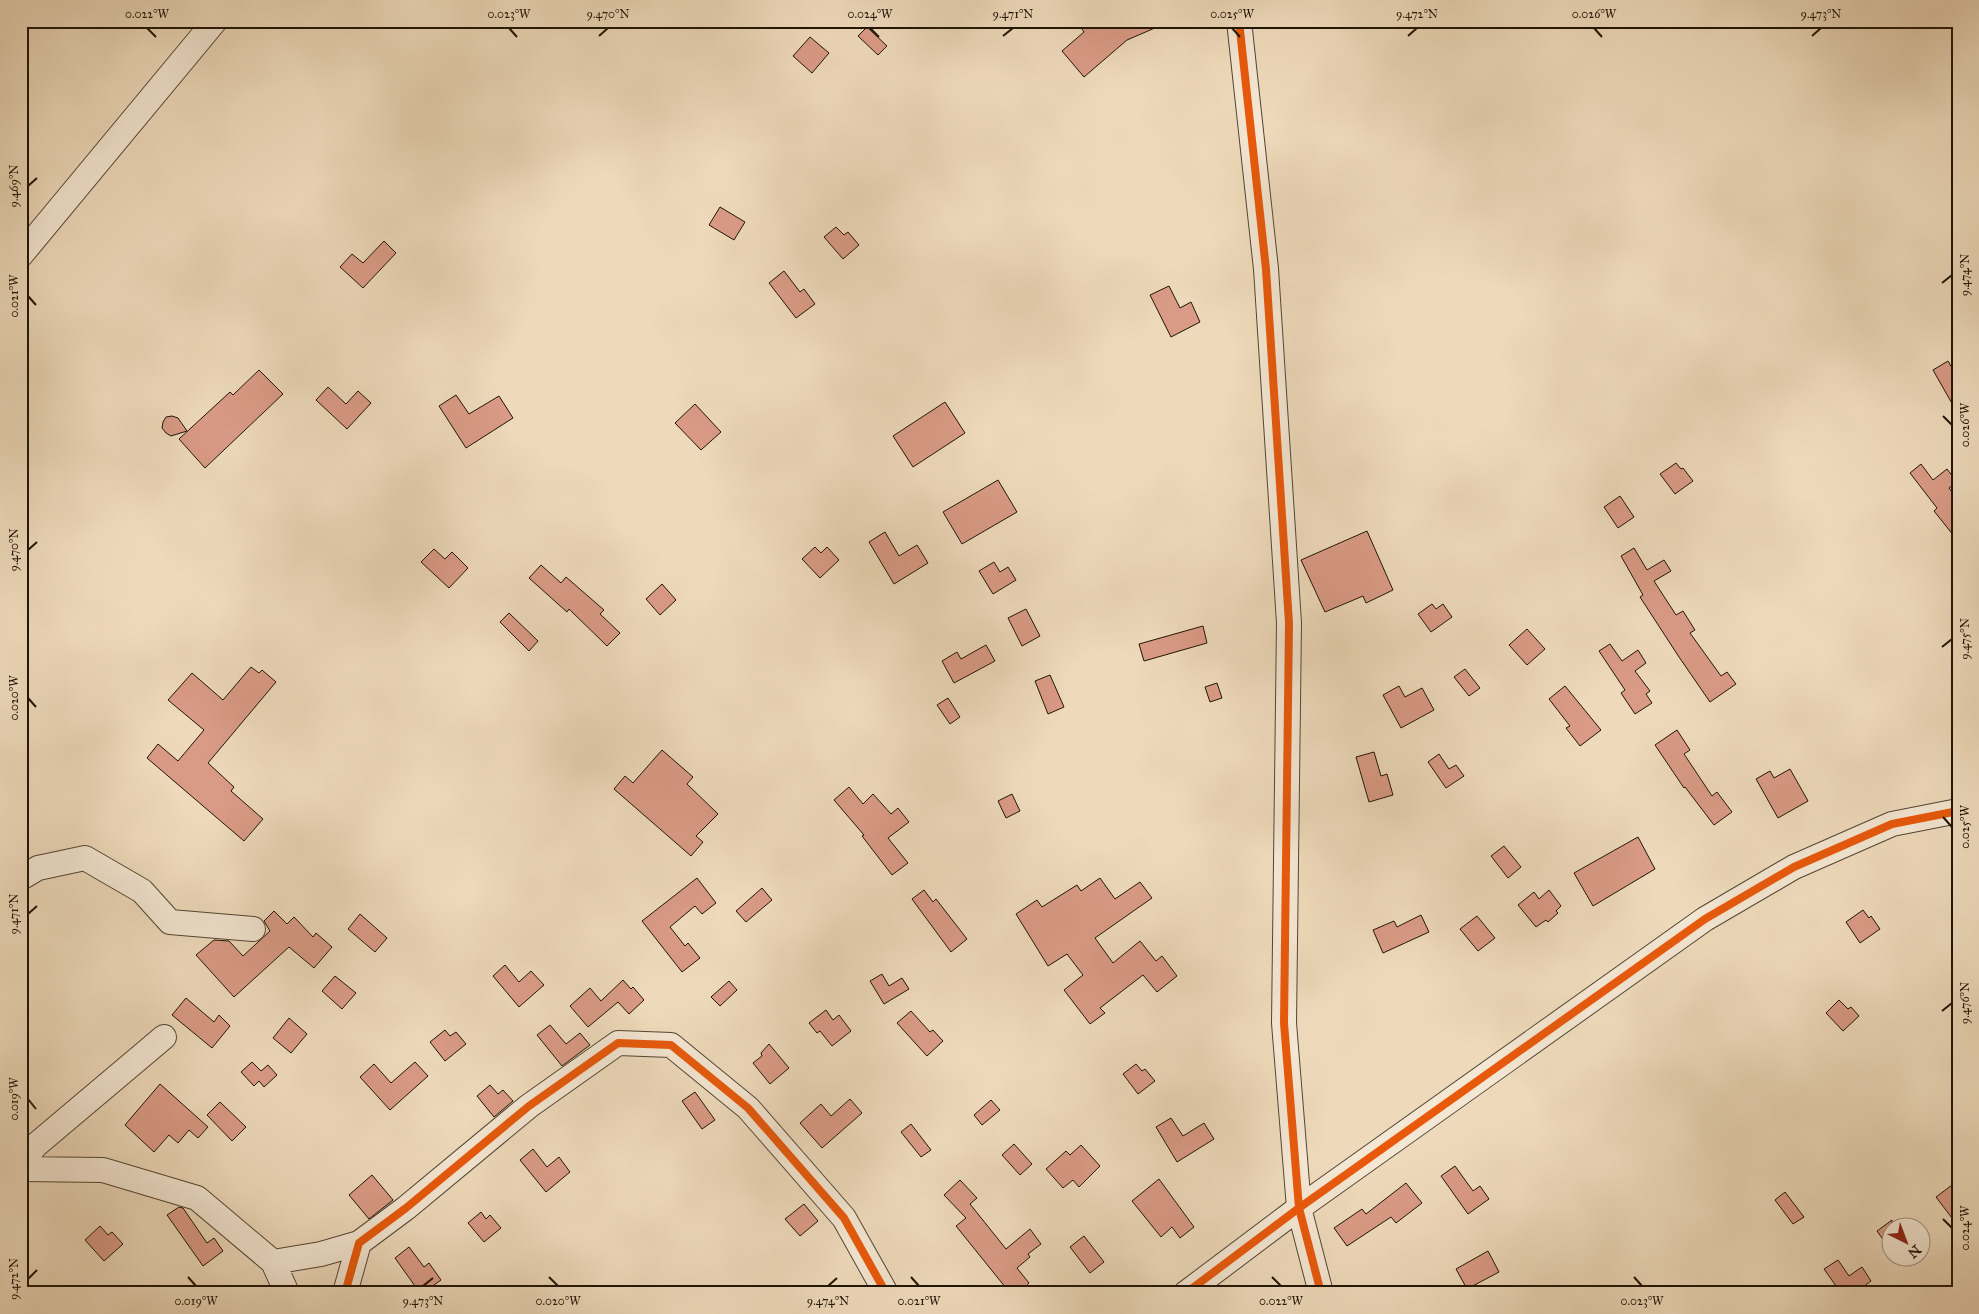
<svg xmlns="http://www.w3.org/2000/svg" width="1979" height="1314" viewBox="0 0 1979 1314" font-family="'IM FELL Great Primer',serif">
<rect width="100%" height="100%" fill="#eedabb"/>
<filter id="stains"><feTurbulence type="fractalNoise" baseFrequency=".004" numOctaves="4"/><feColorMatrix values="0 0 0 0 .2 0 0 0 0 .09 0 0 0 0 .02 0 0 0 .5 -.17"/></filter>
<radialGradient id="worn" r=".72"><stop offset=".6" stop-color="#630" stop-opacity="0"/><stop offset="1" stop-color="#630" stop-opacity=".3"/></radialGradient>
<path fill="#da9b86" stroke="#1f1406" d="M1091,21H1171L1127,40L1084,77L1062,51L1084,32L1082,29Z
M867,27L887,46L878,55L858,36Z
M810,37L829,53L812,73L793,56Z
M720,207L745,222L734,240L709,225Z
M836,227L844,235L848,232L859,245L843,259L824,237Z
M384,241L396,253L363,288L340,267L352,254L363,263Z
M784,271L800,292L804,289L815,304L796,318L769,283Z
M1169,286L1180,308L1191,302L1200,322L1171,337L1150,295Z
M1948,361L1958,378V414L1933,370Z
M259,370L283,394L205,468L179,439L230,392L233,395Z
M328,387L346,404L358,391L371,403L347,429L316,400Z
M456,395L469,414L499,396L513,418L466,448L439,406Z
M945,402L965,433L913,467L893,436Z
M695,404L721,432L701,450L675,423Z
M172,416L178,418L187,431L171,436L166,433L162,428L163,422L166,417Z
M1676,463L1681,469L1683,468L1693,481L1675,494L1660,474Z
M1921,464L1933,480L1947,469L1957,482L1949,488L1958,500V541L1934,511L1937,508L1910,473Z
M998,480L1017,512L962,544L943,512Z
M1620,496L1634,517L1618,528L1604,507Z
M1367,531L1393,590L1366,603L1363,596L1325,612L1301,560Z
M885,532L899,556L917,545L928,563L894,584L869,542Z
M815,547L821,553L827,547L839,560L820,578L802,559Z
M1634,548L1647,570L1664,560L1671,571L1654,581L1676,615L1683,611L1695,630L1690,633L1721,676L1727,672L1736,684L1710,702L1679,657L1640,597L1643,595L1621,556Z
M434,549L445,559L452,552L468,568L449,588L421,562Z
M994,562L1000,572L1008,567L1016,580L993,594L979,571Z
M541,565L561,583L566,577L604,610L600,614L620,633L607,646L569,609L567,612L529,578Z
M662,584L676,600L660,615L646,599Z
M1432,604L1436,609L1443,604L1452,617L1431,632L1418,614Z
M1026,609L1040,636L1022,646L1008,618Z
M509,613L538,641L529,651L500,622Z
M1203,626L1207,643L1144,661L1139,644Z
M1527,629L1545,649L1527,665L1509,645Z
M1610,644L1622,661L1638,650L1646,663L1635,671L1650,691L1646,694L1652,703L1635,714L1621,693L1625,690L1599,651Z
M986,645L995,661L954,683L942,661L957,652L961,659Z
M251,667L259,673L262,670L276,682L208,763L234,787L231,791L263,819L244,841L147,758L158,744L178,761L204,730L168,700L192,673L223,700Z
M1465,669L1480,688L1469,696L1454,677Z
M1050,675L1064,707L1048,714L1035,681Z
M1217,683L1222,698L1210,702L1205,687Z
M1399,686L1405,697L1422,688L1434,710L1401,728L1383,695Z
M1565,686L1601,730L1580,746L1566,728L1570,726L1549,699Z
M948,698L960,717L950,724L937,705Z
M1677,730L1690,750L1684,754L1712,796L1717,792L1732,812L1714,825L1685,787L1684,788L1655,745Z
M662,750L693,777L687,784L718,814L696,836L703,842L691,856L614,789L625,776L633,783Z
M1374,752L1381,776L1387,774L1393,795L1369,802L1356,757Z
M1439,754L1449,769L1456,765L1464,776L1446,788L1428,762Z
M1790,769L1808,801L1778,818L1756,779L1770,771L1774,778Z
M849,787L863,804L873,794L891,814L898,808L909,822L888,838L908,863L892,875L862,836L864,835L834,800Z
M1012,794L1020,811L1006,818L998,801Z
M1638,837L1655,869L1593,906L1574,873Z
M1504,846L1521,867L1508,878L1491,856Z
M697,878L716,903L702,914L695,906L670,927L685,946L688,943L700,958L682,972L642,921Z
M1100,878L1115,899L1140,882L1152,898L1095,938L1113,963L1140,941L1156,961L1162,956L1177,976L1157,992L1143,975L1100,1008L1105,1013L1090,1024L1064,990L1083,975L1067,954L1048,966L1016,914L1037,900L1042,907L1077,885L1081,891Z
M762,888L772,900L746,922L736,911Z
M924,890L933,902L936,899L967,939L951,952L912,899Z
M1549,890L1561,906L1556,911L1558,913L1548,922L1546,920L1536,927L1518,905L1534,892L1539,899Z
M1863,910L1869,918L1871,916L1880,929L1860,943L1846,922Z
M274,911L287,924L294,917L313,937L316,933L332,947L314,968L289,947L234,997L196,955L214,940L229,941L243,956L270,931L264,921Z
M360,914L387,938L375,952L348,929Z
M1421,915L1429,932L1383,953L1373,930L1394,921L1397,927Z
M1477,916L1495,938L1478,951L1460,929Z
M505,965L519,982L531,971L544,985L519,1007L493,976Z
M882,974L889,986L902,978L909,989L884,1004L870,981Z
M335,976L356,993L342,1009L322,991Z
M623,980L631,989L633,987L644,1000L629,1014L618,1002L588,1027L570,1006L590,988L601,1001Z
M729,981L737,990L720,1006L711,997Z
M186,998L214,1022L219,1015L230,1026L212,1048L172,1015Z
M1839,1000L1848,1009L1851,1007L1859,1016L1843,1031L1826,1013Z
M826,1010L833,1020L839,1015L851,1031L832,1046L820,1031L817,1033L809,1023Z
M911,1011L930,1032L933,1030L943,1041L927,1056L897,1023Z
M289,1018L307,1034L291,1053L273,1038Z
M550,1025L566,1044L580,1033L590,1045L562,1066L537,1035Z
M445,1030L450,1036L456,1032L466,1044L445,1061L430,1042Z
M769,1044L789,1068L770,1084L753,1063L762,1056L761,1053Z
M252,1062L261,1071L268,1065L277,1075L264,1087L259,1081L254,1086L241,1072Z
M415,1062L428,1076L390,1110L360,1077L374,1064L391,1083Z
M1136,1064L1142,1071L1145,1069L1155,1081L1138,1094L1123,1074Z
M160,1084L208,1127L198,1138L189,1130L178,1143L169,1135L154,1152L125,1125Z
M490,1085L498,1094L503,1090L513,1101L494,1117L477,1096Z
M695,1092L715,1120L702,1129L682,1101Z
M850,1099L862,1113L822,1148L800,1123L821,1104L831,1116Z
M991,1100L1000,1110L982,1125L974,1115Z
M220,1102L246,1127L232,1141L207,1115Z
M1171,1118L1183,1136L1204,1123L1214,1139L1177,1162L1156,1127Z
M911,1124L931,1150L921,1157L901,1132Z
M1014,1144L1032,1164L1020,1175L1002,1155Z
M1081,1145L1100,1166L1079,1187L1073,1180L1063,1188L1046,1169L1066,1151L1070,1155Z
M533,1149L547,1167L559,1157L570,1172L546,1192L520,1160Z
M1455,1166L1473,1191L1480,1186L1489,1199L1468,1214L1441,1176Z
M372,1175L393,1200L369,1219L349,1195Z
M1159,1179L1194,1227L1180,1238L1172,1227L1161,1237L1132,1201Z
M960,1180L977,1198L970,1204L1006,1249L1030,1229L1041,1244L1028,1254L1030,1257L1017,1268L1029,1283L1026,1286L1031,1293H1010L956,1226L966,1218L944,1195Z
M1406,1183L1422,1203L1396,1223L1391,1217L1347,1246L1334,1228L1362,1209L1366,1214Z
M1952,1185L1958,1193V1226L1936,1197Z
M1785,1192L1804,1217L1793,1224L1775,1200Z
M804,1204L818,1221L800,1236L785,1219Z
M179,1207L183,1208L207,1243L214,1238L223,1251L203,1266L167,1215Z
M481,1212L486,1219L490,1215L501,1228L484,1242L468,1223Z
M1892,1220V1252L1877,1231Z
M100,1226L108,1235L112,1232L123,1244L104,1261L85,1240Z
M1084,1236L1104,1262L1090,1273L1070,1247Z
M409,1247L424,1267L429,1263L441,1280L423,1293H420L395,1258Z
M1488,1251L1499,1272L1467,1289L1456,1269Z
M1838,1260L1849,1276L1862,1267L1871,1281L1855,1293H1841L1824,1269Z"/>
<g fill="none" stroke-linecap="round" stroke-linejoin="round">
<g stroke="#534633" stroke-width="26">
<path id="minor" d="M1239,21L1266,269L1289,623L1284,1023L1299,1208L1321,1293
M21,255L215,21
M21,878L38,868L85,858L142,891L170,922L253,929
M21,1163L36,1145L164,1037
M21,1169L103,1170L197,1198L273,1262L321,1254L359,1243
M273,1262L287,1293
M345,1293L359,1243L406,1208L529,1106L618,1043L671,1045L748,1108L844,1218L886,1293
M1186,1293L1299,1208L1705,919L1794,867L1892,824L1958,811"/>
</g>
<use href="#minor" stroke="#f4e7d3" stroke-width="24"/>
<g stroke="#f4e7d3" stroke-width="11">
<path id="cycleway" d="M1239,21L1266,269L1289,623L1284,1023L1299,1208L1321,1293
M345,1293L359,1243L406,1208L529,1106L618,1043L671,1045L748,1108L844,1218L886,1293
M1186,1293L1299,1208L1705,919L1794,867L1892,824L1958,811"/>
</g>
<use href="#cycleway" stroke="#e8590c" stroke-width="8"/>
</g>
<path fill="none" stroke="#1f1406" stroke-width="2" d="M147,28L156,37M509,28L517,37M870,28L879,37M1232,28L1240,37M1594,28L1602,37M599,36L608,28M1003,36L1013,28M1408,36L1417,28M1812,36L1821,28M28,186L37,178M1942,283L1952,275M28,296L36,305M1943,416L1952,425M28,550L37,542M1942,647L1952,639M28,698L36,707M1943,817L1952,827M28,914L37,906M1942,1011L1952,1003M28,1099L36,1109M1943,1219L1952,1228M188,1277L196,1286M549,1277L558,1286M911,1277L919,1286M1272,1277L1281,1286M1634,1277L1642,1286M28,1279L37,1270M423,1286L433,1278M828,1286L837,1278"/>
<rect width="1979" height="1314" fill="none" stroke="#eedabb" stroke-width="55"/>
<g transform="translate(1906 1242) rotate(138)"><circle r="24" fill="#f4e7d3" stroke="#9f9381"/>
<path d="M0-4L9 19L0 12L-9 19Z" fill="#8f2418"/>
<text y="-8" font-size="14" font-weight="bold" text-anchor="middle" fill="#1f1406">N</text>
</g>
<rect x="28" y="28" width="1924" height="1258" fill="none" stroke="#1f1406" stroke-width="2"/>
<g font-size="12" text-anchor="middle" fill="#1f1406">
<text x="147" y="18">0.022°W</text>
<text x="509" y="18">0.023°W</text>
<text x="608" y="18">9.470°N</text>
<text x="870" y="18">0.024°W</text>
<text x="1013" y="18">9.471°N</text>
<text x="1232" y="18">0.025°W</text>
<text x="1417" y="18">9.472°N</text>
<text x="1594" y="18">0.026°W</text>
<text x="1821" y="18">9.473°N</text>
<text transform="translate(14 186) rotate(-90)" y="4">9.469°N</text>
<text transform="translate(1965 275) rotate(-90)" y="4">9.474°N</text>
<text transform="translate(14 296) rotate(-90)" y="4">0.021°W</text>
<text transform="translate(1965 425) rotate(-90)" y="4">0.026°W</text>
<text transform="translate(14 550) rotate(-90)" y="4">9.470°N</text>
<text transform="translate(1965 639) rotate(-90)" y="4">9.475°N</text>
<text transform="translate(14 698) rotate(-90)" y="4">0.020°W</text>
<text transform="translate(1965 827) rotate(-90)" y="4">0.025°W</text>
<text transform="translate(14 914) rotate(-90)" y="4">9.471°N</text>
<text transform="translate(1965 1003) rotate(-90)" y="4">9.476°N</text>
<text transform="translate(14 1099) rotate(-90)" y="4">0.019°W</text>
<text transform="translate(1965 1228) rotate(-90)" y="4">0.024°W</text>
<text transform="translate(14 1279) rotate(-90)" y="4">9.472°N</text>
<text x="196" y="1305">0.019°W</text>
<text x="423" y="1305">9.473°N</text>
<text x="558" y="1305">0.020°W</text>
<text x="828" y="1305">9.474°N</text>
<text x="919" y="1305">0.021°W</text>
<text x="1281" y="1305">0.022°W</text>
<text x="1642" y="1305">0.023°W</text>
</g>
<rect width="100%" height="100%" filter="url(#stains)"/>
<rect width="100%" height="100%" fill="url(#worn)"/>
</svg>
